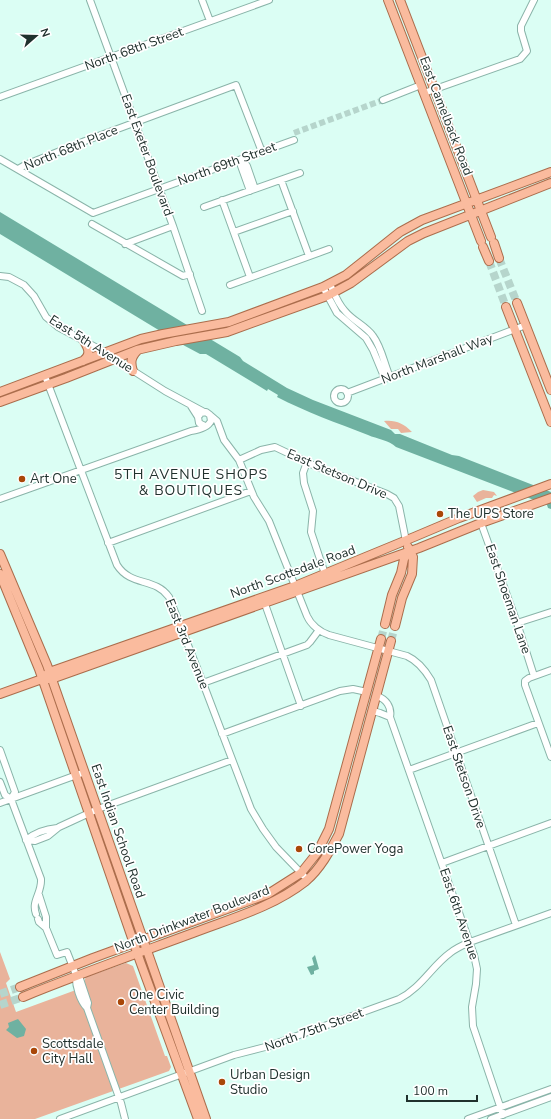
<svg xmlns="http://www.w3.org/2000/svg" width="551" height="1119" viewBox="0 0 551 1119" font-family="'Nunito Sans',sans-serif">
<rect width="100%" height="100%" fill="#dbfef4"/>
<path fill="#e9b39b" d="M384,421C396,420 403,423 412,432L401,433L398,429H391Z
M483,490L494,492L497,496L494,495L492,498H486L477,502L473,496L478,492Z
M0,952L10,979L6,983L16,1012L84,987L83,983L86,977L126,963L133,966L165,1056H167L171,1067L169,1071L35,1119H0Z"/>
<path fill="#6fb1a1" d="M0,212L240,357L243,361L287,388L313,400L391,430L395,434H400L452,455L459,456L551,492V509L548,508L547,505L396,447C389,440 377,439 368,435C337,423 306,412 277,397L278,395L268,389L267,391L206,354H200L185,346L0,234Z
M315,955L319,969L314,971V974L311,975L307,967L314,965L312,958Z
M18,1019L26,1029L24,1036L17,1038L6,1030L9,1027L8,1023Z"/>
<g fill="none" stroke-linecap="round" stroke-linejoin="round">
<path stroke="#b6d5cc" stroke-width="6" stroke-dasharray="6 3" stroke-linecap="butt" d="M294,133L383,100"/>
<path stroke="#b6d5cc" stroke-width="8" stroke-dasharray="8 4" stroke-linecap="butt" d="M499,258L517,303
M489,261L506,307
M381,639L385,624
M391,641L395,626
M0,994L20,987
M0,1005L23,997"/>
<g stroke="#8ab4a9" stroke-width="8">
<path id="minor" d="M90,0L173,226L202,311
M202,0L210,21
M424,93L520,59L527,51L521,31V26L534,0
M0,97L269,0
M383,100L421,85
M0,159L93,213L294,140
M242,159L241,166L250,191
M242,159L247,166L255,189
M18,169L25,165L85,141L236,85L262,152
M281,180L309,256
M222,200L250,277
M204,207L300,173
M92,224L183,276L190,274
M234,232L293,211
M125,244L173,226
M0,276L9,277L24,285L34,296L46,317L58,327L99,349L165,391L204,412
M330,284C334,293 338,304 345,311C353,321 366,326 373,336C382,348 384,364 390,377
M230,285L329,249
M323,287L337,313L366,338L373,350L385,379
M45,376L117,565C131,587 155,577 169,597L203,683L251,809L263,829L276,847L304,876
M334 396a7 7 0 1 1 14 0a7 7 0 1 1-14 0Z
M347,393L526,325
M191,406L198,417L199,423L205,426
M210,415L217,421L224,440L239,460L254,497L269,521L307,616C311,625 320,632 329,635L407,656C418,661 425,670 431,680L516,925
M239,460L261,450L275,447L315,466L387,494L394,498L399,506L406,541
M307,462L303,473L304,483L313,511L311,532L325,574
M0,499L191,431C198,430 208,427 211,421L210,415L206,412L201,413L198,417
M481,523L517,623L534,676
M108,543L251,491
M265,604L301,706
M517,623L551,612
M551,670L529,678L525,681V685L551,757
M203,683L307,645L310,642L319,630
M377,696C386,699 392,707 390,717L474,955L477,969L476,984L472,1007L473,1026L503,1115
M373,711L380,713L390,717
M222,734L340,691L353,689L367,692
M0,750L15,792L11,799
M409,770L538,723
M0,782L5,795L11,799L41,879C42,893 31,901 36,914
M0,803L85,772
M26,840L35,841L48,836L59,827L98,809L232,760
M26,840C36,832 45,829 57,828
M442,863L551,823
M39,895L46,917V928L57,955L67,952L76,975L80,979L88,1003L87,1008L121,1103L125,1119
M38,919L39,922L46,928
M76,975C75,985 80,1001 87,1008
M60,1119L234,1055L269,1046L399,999C421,988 432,966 450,953C456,948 463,945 470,942L551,913
M468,1119L551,1089
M491,1119L551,1097"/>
</g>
<g stroke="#ab6d4c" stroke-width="10">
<path id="major" d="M388,0L481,241
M400,0L491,237
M494,243L499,258
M483,247L489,261
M517,303L551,390
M506,307L551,422
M83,361C91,355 89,349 84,341
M133,371C130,362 131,357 138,350
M0,392L141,339L163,334L229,322L323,287L346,275L400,232L422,220L551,172
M0,402L66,378L137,350L176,341L227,332L327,296L351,283L408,241L424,233L551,183
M481,523L482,517L496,509
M0,554L47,665L206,1119
M0,574L39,669L140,961L198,1119
M385,624L392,595L401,573L404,559L409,551
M395,626L402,598L412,574L413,557L408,547
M45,676L49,672L55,670L295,586L414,537L459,518L551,484
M0,694L42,679H51L57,677L419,548L481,523L551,498
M20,987L93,958L268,894L301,873L317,853L329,829L381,639
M23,997C79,974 136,954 193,933C232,918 273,907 306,881C320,869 330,851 339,834L391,641"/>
</g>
<use href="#minor" stroke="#fff" stroke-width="6"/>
<use href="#major" stroke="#fabb9e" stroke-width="8"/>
</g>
<g fill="#a94708" stroke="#fff" stroke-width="1.5">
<circle cx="22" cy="479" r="4"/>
<circle cx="440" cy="514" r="4"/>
<circle cx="299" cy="849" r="4"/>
<circle cx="121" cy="1002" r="4"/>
<circle cx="34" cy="1051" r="4"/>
<circle cx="222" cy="1082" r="4"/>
</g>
<g text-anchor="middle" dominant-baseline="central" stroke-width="3.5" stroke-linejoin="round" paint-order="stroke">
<g font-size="13" fill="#20312d" stroke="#fff">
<text transform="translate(134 49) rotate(-20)">North 68th Street</text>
<text transform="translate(446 116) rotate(69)">East Camelback Road</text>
<text transform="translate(71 148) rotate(-22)">North 68th Place</text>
<text transform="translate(147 155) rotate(70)">East Exeter Boulevard</text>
<text transform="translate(227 164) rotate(-20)">North 69th Street</text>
<text transform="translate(91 344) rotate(32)">East 5th Avenue</text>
<text transform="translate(437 359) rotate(-21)">North Marshall Way</text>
<text transform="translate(337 474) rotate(23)">East Stetson Drive</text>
<text transform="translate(293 572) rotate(-20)">North Scottsdale Road</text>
<text transform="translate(508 599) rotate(71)">East Shoeman Lane</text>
<text transform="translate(187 644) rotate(68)">East 3rd Avenue</text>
<text transform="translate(464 777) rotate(71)">East Stetson Drive</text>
<text transform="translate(118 831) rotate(71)">East Indian School Road</text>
<text transform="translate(459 914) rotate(71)">East 6th Avenue</text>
<text transform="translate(192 919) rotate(-21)">North Drinkwater Boulevard</text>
<text transform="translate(314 1030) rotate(-20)">North 75th Street</text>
</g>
<g font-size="13" fill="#20312d" stroke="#fff" text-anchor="start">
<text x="30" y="479">Art One</text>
<text x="448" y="514">The UPS Store</text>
<text x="307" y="849">CorePower Yoga</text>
<text x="129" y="995">One Civic<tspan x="129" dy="15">Center Building</tspan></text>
<text x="42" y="1044">Scottsdale<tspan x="42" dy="15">City Hall</tspan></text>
<text x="230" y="1075">Urban Design<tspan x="230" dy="15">Studio</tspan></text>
</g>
<g font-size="14" letter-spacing="1" fill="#20312d" stroke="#fff">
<text x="191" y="474">5TH AVENUE SHOPS<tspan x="191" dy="16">&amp; BOUTIQUES</tspan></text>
</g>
</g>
<g transform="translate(36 36) rotate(70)" stroke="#ffffff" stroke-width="3" paint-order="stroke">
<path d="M0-3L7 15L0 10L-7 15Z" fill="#20312d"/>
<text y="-6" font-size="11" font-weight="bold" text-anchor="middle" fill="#20312d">N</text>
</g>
<path d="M407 1095v6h70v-6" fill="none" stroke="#20312d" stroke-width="2"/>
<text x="413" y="1095" font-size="12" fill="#20312d" stroke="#ffffff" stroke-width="3" paint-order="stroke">100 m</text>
</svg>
